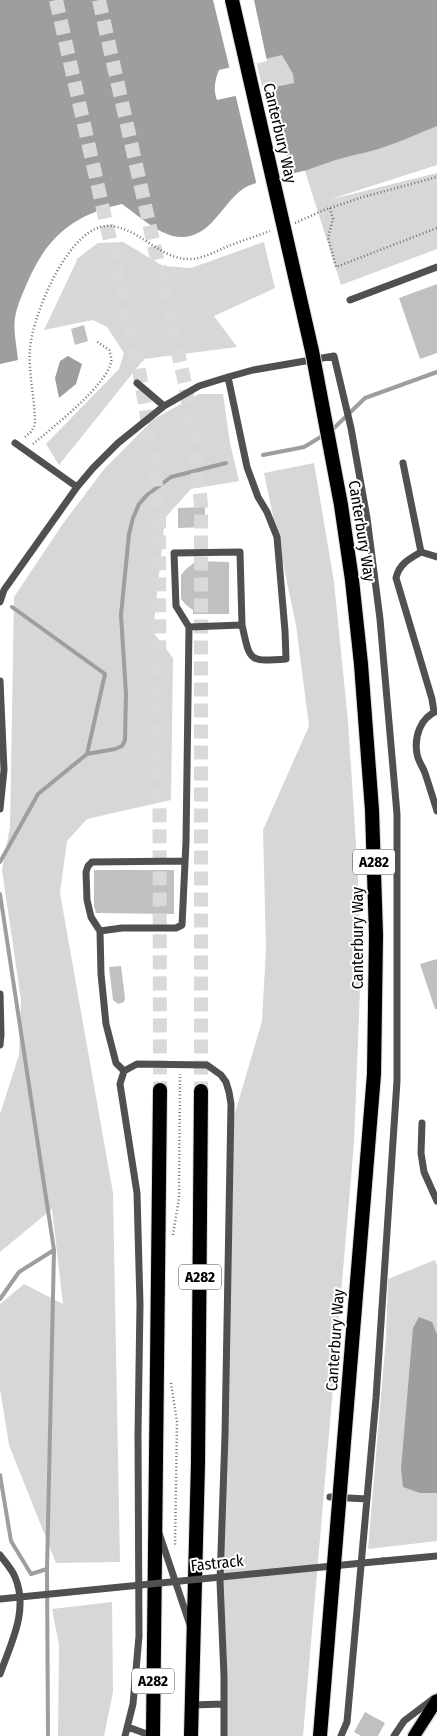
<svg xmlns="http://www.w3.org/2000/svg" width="437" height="1736" viewBox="0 0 437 1736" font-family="'Fira Sans Condensed',sans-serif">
<rect width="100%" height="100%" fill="#fff"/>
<path fill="#d7d7d7" d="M291,54H437V165L328,200L437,173V249L341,285L305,171L282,175L256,60L272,55Z
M123,242L163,266L191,268L264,242L275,288L214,316L237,347L144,359L59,465L46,444L119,369L124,353L107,327L93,320L44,330L78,258L98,243Z
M199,394H223L230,443L239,481L191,489L165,518L153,632L173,658L171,800L87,819L67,841L60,893L113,1193L120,1562L56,1563L9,1445L0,1389V1304L24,1284L63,1304L52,1209L0,1252V1114L19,1055L21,1000L2,870L10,827L14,597L62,525L105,468L154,419Z
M314,463L334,582L348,721L358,875L360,990L354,1143L303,1736H224L221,1597L230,1130L262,1021L266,950L263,830L309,726L296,625L264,473Z
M435,1260L437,1265V1541L368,1549L386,1337L388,1279Z
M112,1602L113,1692L104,1736H58L59,1645L52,1609Z"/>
<path fill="#9e9e9e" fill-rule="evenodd" d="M0,0H437V126C419,133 402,141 384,147C371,152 357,154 343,158C331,161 319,166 307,170C287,175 267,178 248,186C224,198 214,235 184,237C163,239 139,216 122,204C73,215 48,236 28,281C23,293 17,305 15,318C13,331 17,347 18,360L0,364ZM282,55L293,74L294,83L217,100C213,90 215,79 219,70Z
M68,356L82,364L76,384L59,398L55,378L60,361Z
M419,1317L432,1322L437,1334V1493H420L403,1487L401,1469L413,1328Z"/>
<path fill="#fff" d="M213,0H254L267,61L230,70Z
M272,85L291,175L257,186L235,93Z"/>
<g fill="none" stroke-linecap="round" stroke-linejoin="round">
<path stroke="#9e9e9e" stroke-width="4" d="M330,432L365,398L437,372
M263,455L304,447L324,435
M12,607L105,674L87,754
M0,862L38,794L87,754L115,749L122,746L125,740L126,694L121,615L129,534L133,518L139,504L147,495L171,477L226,463
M0,894L54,1250L47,1569L48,1736
M0,1299L19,1272L54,1250
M0,1475L11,1541L31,1574L47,1569"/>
</g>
<path fill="#c0c0c0" d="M437,284V353L420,359L399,298Z
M84,325L88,341L75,345L71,329Z
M205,507V527L178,528V508Z
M196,561L229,562V614H193V610L186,605L181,599V575L186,569Z
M94,870H174V914L96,913L94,906Z
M437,959V1009H435L420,964Z
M121,966L125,998L124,1002L118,1004L113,1000L109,967Z
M365,1712L385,1723L378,1736H361L354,1732Z"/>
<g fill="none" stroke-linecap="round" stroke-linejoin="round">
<path stroke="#d9d9d9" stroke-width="14" stroke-dasharray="14 7" stroke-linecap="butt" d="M56,0L137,360C147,411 154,462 159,513L160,1090
M99,0L186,388L197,465L201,505V1091"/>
<g stroke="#dbdbdb" stroke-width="15">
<path id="primary" d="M414,1736L437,1700"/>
</g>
<g stroke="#dbdbdb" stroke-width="16">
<path id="trunk" d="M153,1736L160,1090
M191,1736L198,1463L201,1091"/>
</g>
<path stroke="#727272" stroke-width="2.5" stroke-dasharray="1 2.5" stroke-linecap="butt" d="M330,208L333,219L328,237L336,267L437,228
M295,223L324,210L363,197L437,177
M25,437L32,431L35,424C35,398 28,373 30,348C33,314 70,222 111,226C141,229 161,261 192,259C205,258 218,250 231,245C244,240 257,236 270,231
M33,444C52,428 107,385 111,362C112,358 110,353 109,350L96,341
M173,1235L179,1198L180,1074
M171,1383L177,1422L175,1547"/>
<path stroke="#505050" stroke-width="7" d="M350,300L437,267
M137,383L164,406
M15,443L77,487
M403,463L421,552L437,557
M421,552C409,559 399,564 396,578L432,699L434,712
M0,602L4,590L77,487L93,468L118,443L164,406L199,386L228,377L253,370L334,356L351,428L367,518L380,619L397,814V1081L376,1398L347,1722L341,1736
M189,627L176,606L174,553L240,552L242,625
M0,681L4,770L0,809
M437,711C420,718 414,737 417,754C418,761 423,767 425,773C429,785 433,798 437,811
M100,931L91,917L87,900L86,872L88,866L92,862L185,861
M0,994L1,1035L0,1045
M124,1071L116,1063L106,1024L101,974L100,931L122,928H176L182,925L186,842L189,627L242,625C250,661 248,662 286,659L285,631L277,537L267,512L258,497L247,467L228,377
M422,1123L421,1153L424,1172L437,1201
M330,1497L367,1499
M159,1533L190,1625
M0,1555C5,1562 12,1569 15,1577C29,1610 11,1643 0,1674
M383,1561L437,1556
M191,1705L224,1704
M128,1727L152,1736
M125,1736L133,1704L139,1636L138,1434L140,1304L137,1193L120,1084L124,1071L137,1064L207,1065L221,1075L226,1082L229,1092L231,1104L225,1435L220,1581L224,1676V1736
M394,1736L404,1721L433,1699"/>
<use href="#primary" stroke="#000" stroke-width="12"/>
<use href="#trunk" stroke="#000" stroke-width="14"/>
<g stroke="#dbdbdb" stroke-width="16" stroke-linecap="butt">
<path id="trunk-bridge" d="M232,0L312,351L341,505L352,580L361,664L372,810L376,935L374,1074L320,1736"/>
</g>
<path stroke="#505050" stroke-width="7" d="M0,1599L383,1561"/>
<use href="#trunk-bridge" stroke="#000" stroke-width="14"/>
</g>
<g text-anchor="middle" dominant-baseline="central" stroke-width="4" stroke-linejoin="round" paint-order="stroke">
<g fill="#fff" stroke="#4c4c4c" stroke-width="1">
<rect x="353" y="849.5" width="42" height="25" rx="4"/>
<rect x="179" y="1264.5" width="42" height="25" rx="4"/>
<rect x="132" y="1668.5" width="42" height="25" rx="4"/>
</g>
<g font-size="15" font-weight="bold" fill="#000">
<text x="374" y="862">A282</text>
<text x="200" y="1277">A282</text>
<text x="153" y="1681">A282</text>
</g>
<g font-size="16" fill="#000" stroke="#fff">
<text transform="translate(280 133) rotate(77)">Canterbury Way</text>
<text transform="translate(362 531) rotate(81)">Canterbury Way</text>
<text transform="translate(357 938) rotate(-90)">Canterbury Way</text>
<text transform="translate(335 1340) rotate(-86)">Canterbury Way</text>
<text transform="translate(217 1563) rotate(-6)">Fastrack</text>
</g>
</g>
</svg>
